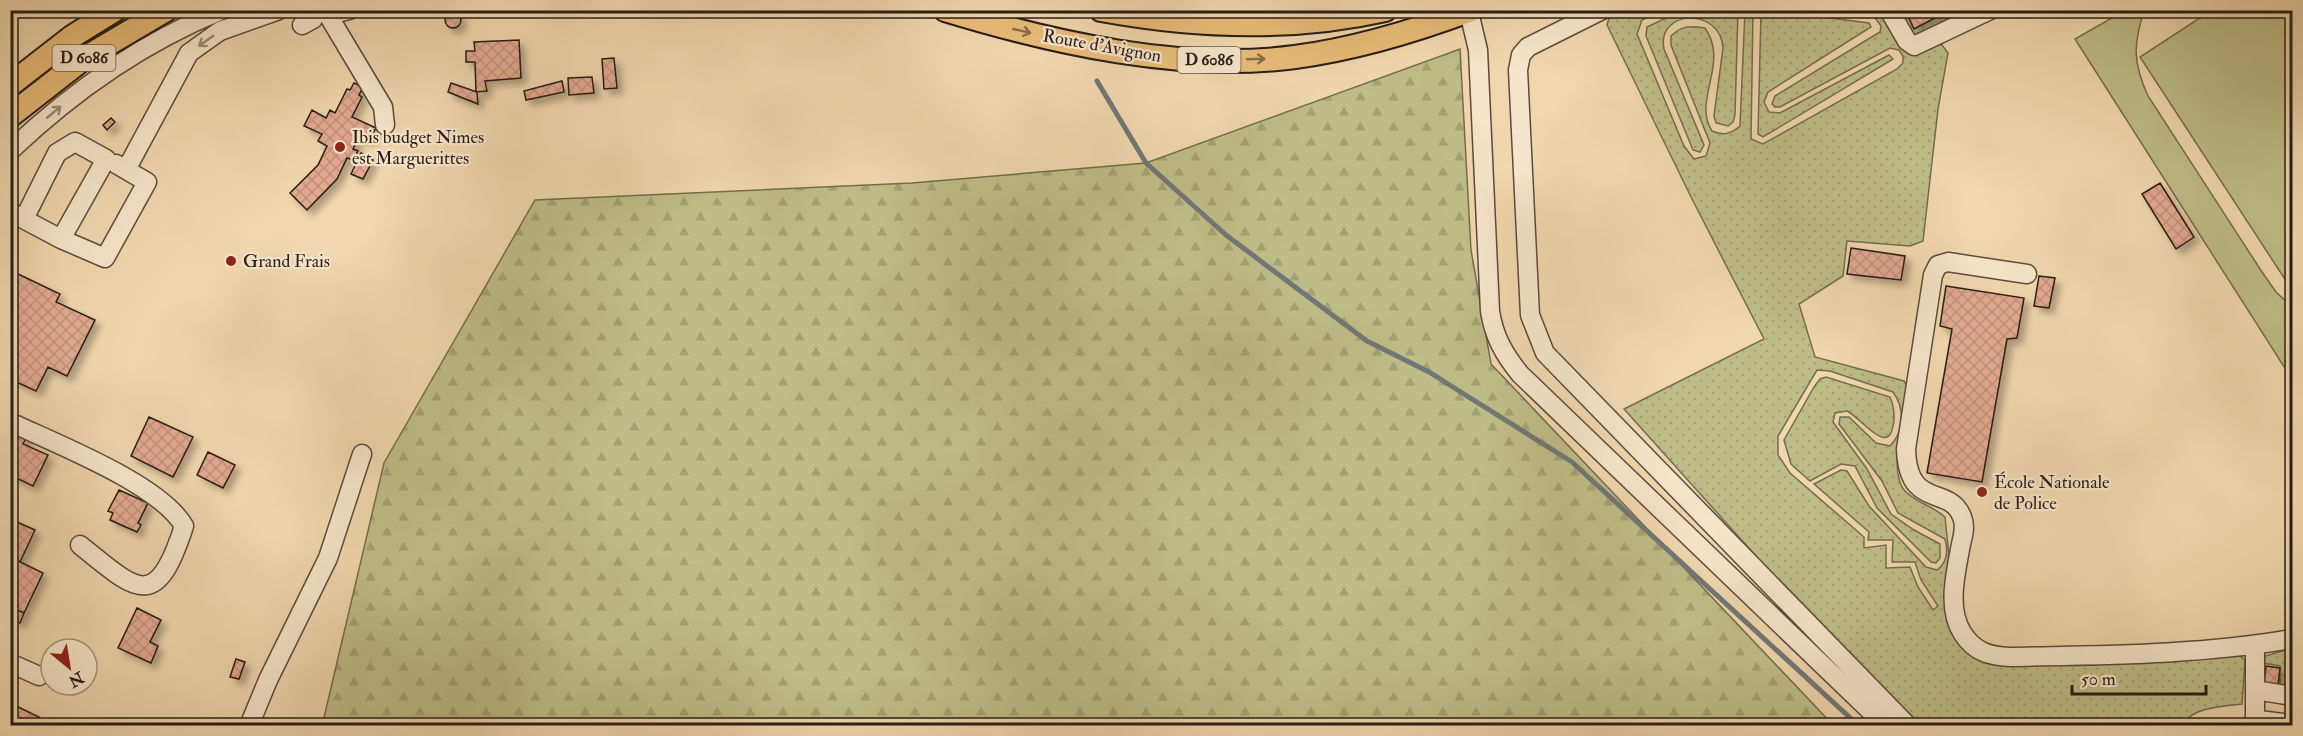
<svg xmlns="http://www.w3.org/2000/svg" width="2303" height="736" viewBox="0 0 2303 736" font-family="'IM FELL Double Pica',serif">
<defs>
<pattern id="grass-dots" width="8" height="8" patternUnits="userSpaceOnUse" patternTransform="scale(1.5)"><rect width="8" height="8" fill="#bfbd87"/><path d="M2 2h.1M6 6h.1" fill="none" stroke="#a4a274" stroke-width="1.8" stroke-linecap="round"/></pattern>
<pattern id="forest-firs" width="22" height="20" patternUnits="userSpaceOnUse" patternTransform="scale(1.5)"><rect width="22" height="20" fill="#bfbd87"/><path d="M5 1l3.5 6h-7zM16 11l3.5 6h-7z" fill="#a4a274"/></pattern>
<pattern id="building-cross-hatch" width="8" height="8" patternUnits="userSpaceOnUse" patternTransform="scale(1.5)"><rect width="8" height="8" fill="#e2a990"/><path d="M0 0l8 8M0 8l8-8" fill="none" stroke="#c2917b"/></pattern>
<filter id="shadow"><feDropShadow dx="5.5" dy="5.5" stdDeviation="3" flood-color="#0004"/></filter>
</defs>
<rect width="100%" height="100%" fill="#f1d7ae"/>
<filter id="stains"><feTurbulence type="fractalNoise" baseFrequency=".00333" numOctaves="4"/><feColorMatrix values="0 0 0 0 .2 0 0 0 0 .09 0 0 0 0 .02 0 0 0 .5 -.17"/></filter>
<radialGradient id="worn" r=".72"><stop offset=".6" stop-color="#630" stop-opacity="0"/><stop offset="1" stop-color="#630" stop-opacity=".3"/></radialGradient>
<path fill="url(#grass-dots)" stroke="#736c4f" stroke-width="1.5" fill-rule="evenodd" d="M1625,11H1662L1642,20L1637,34L1684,146L1694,159L1706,156L1710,143L1671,45V36C1682,25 1691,26 1705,28C1730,63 1692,100 1712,131C1723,136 1731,134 1740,126L1745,11H1753L1751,139L1763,144L1897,69L1903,63V56L1899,50L1890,48L1780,107H1775L1772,104L1775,96L1880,32L1881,26L1873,15L1828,11H1881L1902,48L1939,41L1948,53L1938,109L1923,241L1910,246L1847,241L1843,276L1799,304L1815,357L1904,381L1908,388C1904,411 1887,475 1906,492C1917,503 1933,506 1945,517L1949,555L1945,607L1951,625L1969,652L2239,654L2245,661L2242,704C2224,706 2192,707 2182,725H1920L1773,575L1624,409L1764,339L1692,199L1607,25L1609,18ZM1817,370L1830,371L1893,392C1905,408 1904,432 1890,446L1876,443L1849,417H1840L1839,424L1882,481L1898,513L1945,539C1948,550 1948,562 1937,570L1926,567L1869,506L1847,471L1841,470L1814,484L1869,532L1868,540H1893L1892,562H1915L1921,580L1938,606L1933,610L1918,587L1910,567L1886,568V545L1864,548V537L1790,473L1778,455V436Z
M1680,11H1738L1735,115L1733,122L1728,126L1716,123L1714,116L1723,48C1721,7 1656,9 1664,49L1704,145L1700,152L1693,150L1646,36L1647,27Z
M1776,11L1869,23L1871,27L1768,92L1764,102L1769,112L1780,113L1889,55L1893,59L1763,137L1758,134L1761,12Z
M1896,11H1972L1913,37Z
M1826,377L1890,397C1894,405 1895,417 1893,426C1888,457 1859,416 1847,411L1835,413L1833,422L1867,469L1891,514L1914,530L1940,544V558L1936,563L1931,562L1877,508L1855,466L1841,464L1810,481L1791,464L1784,440L1814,387L1820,379Z
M2292,648V690L2280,688V666L2262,663V657Z"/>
<path fill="url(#forest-firs)" stroke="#736c4f" stroke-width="1.5" d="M1460,49L1471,250L1491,364L1833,725L322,726L384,463L535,200L912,183L1146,163Z"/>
<path fill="#bfbd87" stroke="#736c4f" stroke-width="1.5" d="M2212,10L2292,11V290L2140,57Z
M2120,11H2144C2133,45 2133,63 2148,96L2262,272L2276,292L2292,307V370L2288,373L2075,39L2119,14Z"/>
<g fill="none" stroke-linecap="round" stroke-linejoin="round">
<path stroke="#707876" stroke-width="5" d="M1097,81L1146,163L1226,235L1367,341L1429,372L1572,462L1859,726"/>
</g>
<path fill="url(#building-cross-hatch)" stroke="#271c17" stroke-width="1.5" filter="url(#shadow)" d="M1905,10H1950L1914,29Z
M445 20a8 8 0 1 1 16 0a8 8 0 1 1-16 0Z
M519,40L521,78L485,81L487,91L476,92L475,62H466V51H475L474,42Z
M614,58L617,88L604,89L602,59Z
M592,77L594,93L569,95L568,78Z
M562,81L564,92L526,100L524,91Z
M354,83L363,87L359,95L362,97L352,117L376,128L369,140L359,136L353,149L358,151L353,160L347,158L337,179L307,210L290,193L318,165L327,146L318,141L322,134L304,126L312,110L326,118L330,110L335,113L347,89L350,90Z
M451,83L477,92L478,104L448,92Z
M111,118L115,122L107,130L103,125Z
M361,153L373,160L363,179L351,174Z
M2160,183L2194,237L2176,249L2142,194Z
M1851,248L1905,256L1901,280L1847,274Z
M16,273L60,294L56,302L95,320L67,376L48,367L36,391L10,379V285Z
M2039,276L2055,278L2049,308L2034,306Z
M1946,286L2024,298L2017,338L2007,339L1982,482L1927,473L1952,329L1940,326Z
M149,417L193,437L173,477L131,456Z
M21,430L29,433L23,444L48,455L33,486L10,475V438L17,440Z
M208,452L235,465L223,488L197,475Z
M119,490L148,503L138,523L141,525L137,532L110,520L113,513L108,511Z
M10,519L35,530L20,562L10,557Z
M10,557L43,573L24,613L10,607Z
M10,607L24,613L20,623L10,618Z
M137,608L161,620L150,642L158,646L151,663L118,648Z
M236,659L245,662L239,679L230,677Z
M2266,666L2280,668L2278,686L2264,684Z
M10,703L39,717L35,726H10Z"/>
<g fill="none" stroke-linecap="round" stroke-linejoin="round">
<g stroke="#5a4b3d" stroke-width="21">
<path id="minor" d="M325,10L383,107L385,125
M1602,10L1528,47L1521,55L1518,70L1530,315L1545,353L1908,726
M1889,10L1907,41L1914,46L1990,10
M1469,12L1478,50L1490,311C1494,337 1504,354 1520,374L1886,726
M328,15L349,10
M302,25L313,19L314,10
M10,151C73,91 141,43 222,10
M127,168L189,53L220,31L279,10
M10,212L61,239L106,159L75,142L57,153L24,219
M61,239L105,258L147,182L116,164
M2027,274L1948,262L1938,265L1933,275L1906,449C1908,511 1950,484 1962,517C1966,526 1963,536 1961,544C1956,573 1946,608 1963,634C1975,652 1989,656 2010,657C2104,655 2200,655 2292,639
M10,422C56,444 160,484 184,526C156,613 137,591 80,545
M2255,646V717L2259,720L2292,724
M10,663L39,676
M2255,690L2292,696
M249,726L268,680L328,558L362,454"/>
</g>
<g stroke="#271c17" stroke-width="26">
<path id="major" d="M945,10C1053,43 1182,72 1295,57C1355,49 1415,31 1471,10
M1101,10C1194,27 1292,31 1385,10
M10,85L73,36L115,10
M10,116L83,59L166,10"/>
</g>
<use href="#minor" stroke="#f6e5ca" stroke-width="18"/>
<use href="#major" stroke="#e8bc77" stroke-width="22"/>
</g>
<defs><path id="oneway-shaft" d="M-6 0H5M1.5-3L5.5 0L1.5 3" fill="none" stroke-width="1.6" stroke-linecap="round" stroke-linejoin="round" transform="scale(1.5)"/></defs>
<g stroke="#886c47">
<use href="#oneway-shaft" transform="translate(1022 31) rotate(13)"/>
<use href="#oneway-shaft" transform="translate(1256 59) rotate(-2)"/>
</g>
<g stroke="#998b79">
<use href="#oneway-shaft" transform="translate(206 41) rotate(145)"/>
<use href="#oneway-shaft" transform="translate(54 112) rotate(-40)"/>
</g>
<g fill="#8f2418" stroke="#f6e5ca" stroke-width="2">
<circle cx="340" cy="147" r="6"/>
<circle cx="231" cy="261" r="6"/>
<circle cx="1982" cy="492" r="6"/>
</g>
<g text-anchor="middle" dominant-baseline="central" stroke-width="4.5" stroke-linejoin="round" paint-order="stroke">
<g fill="#f6e5ca" stroke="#65584d" stroke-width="1.5">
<rect x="52.5" y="45" width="63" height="26" rx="4.5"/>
<rect x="1177.5" y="47" width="63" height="26" rx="4.5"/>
</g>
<g font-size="16" font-weight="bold" fill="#271c17">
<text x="84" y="58">D 6086</text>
<text x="1209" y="60">D 6086</text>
</g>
<g font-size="18" fill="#271c17" stroke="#f6e5ca">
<text transform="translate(1102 46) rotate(10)">Route d'Avignon</text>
</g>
<g font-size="18" fill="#271c17" stroke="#f6e5ca" text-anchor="start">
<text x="352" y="137">Ibis budget Nimes<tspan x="352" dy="21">est Marguerittes</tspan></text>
<text x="243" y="261">Grand Frais</text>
<text x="1994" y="482">École Nationale<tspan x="1994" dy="21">de Police</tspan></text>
</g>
</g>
<rect width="2303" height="736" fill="none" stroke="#f1d7ae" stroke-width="36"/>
<rect x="12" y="12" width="2279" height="712" fill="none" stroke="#271c17" stroke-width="3"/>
<rect x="18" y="18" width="2267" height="700" fill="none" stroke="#271c17" stroke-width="1.5"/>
<g transform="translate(69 667) rotate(150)"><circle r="28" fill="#f6e5ca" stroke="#a39582" stroke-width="1.5"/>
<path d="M0-4.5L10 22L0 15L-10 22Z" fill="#8f2418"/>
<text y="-9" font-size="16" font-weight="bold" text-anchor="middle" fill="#271c17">N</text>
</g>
<path d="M2072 685v9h134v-9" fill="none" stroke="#271c17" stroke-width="3"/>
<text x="2081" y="685" font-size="18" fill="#271c17" stroke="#f6e5ca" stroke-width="4.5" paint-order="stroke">50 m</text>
<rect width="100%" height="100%" filter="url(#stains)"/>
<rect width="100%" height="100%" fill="url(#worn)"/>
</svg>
